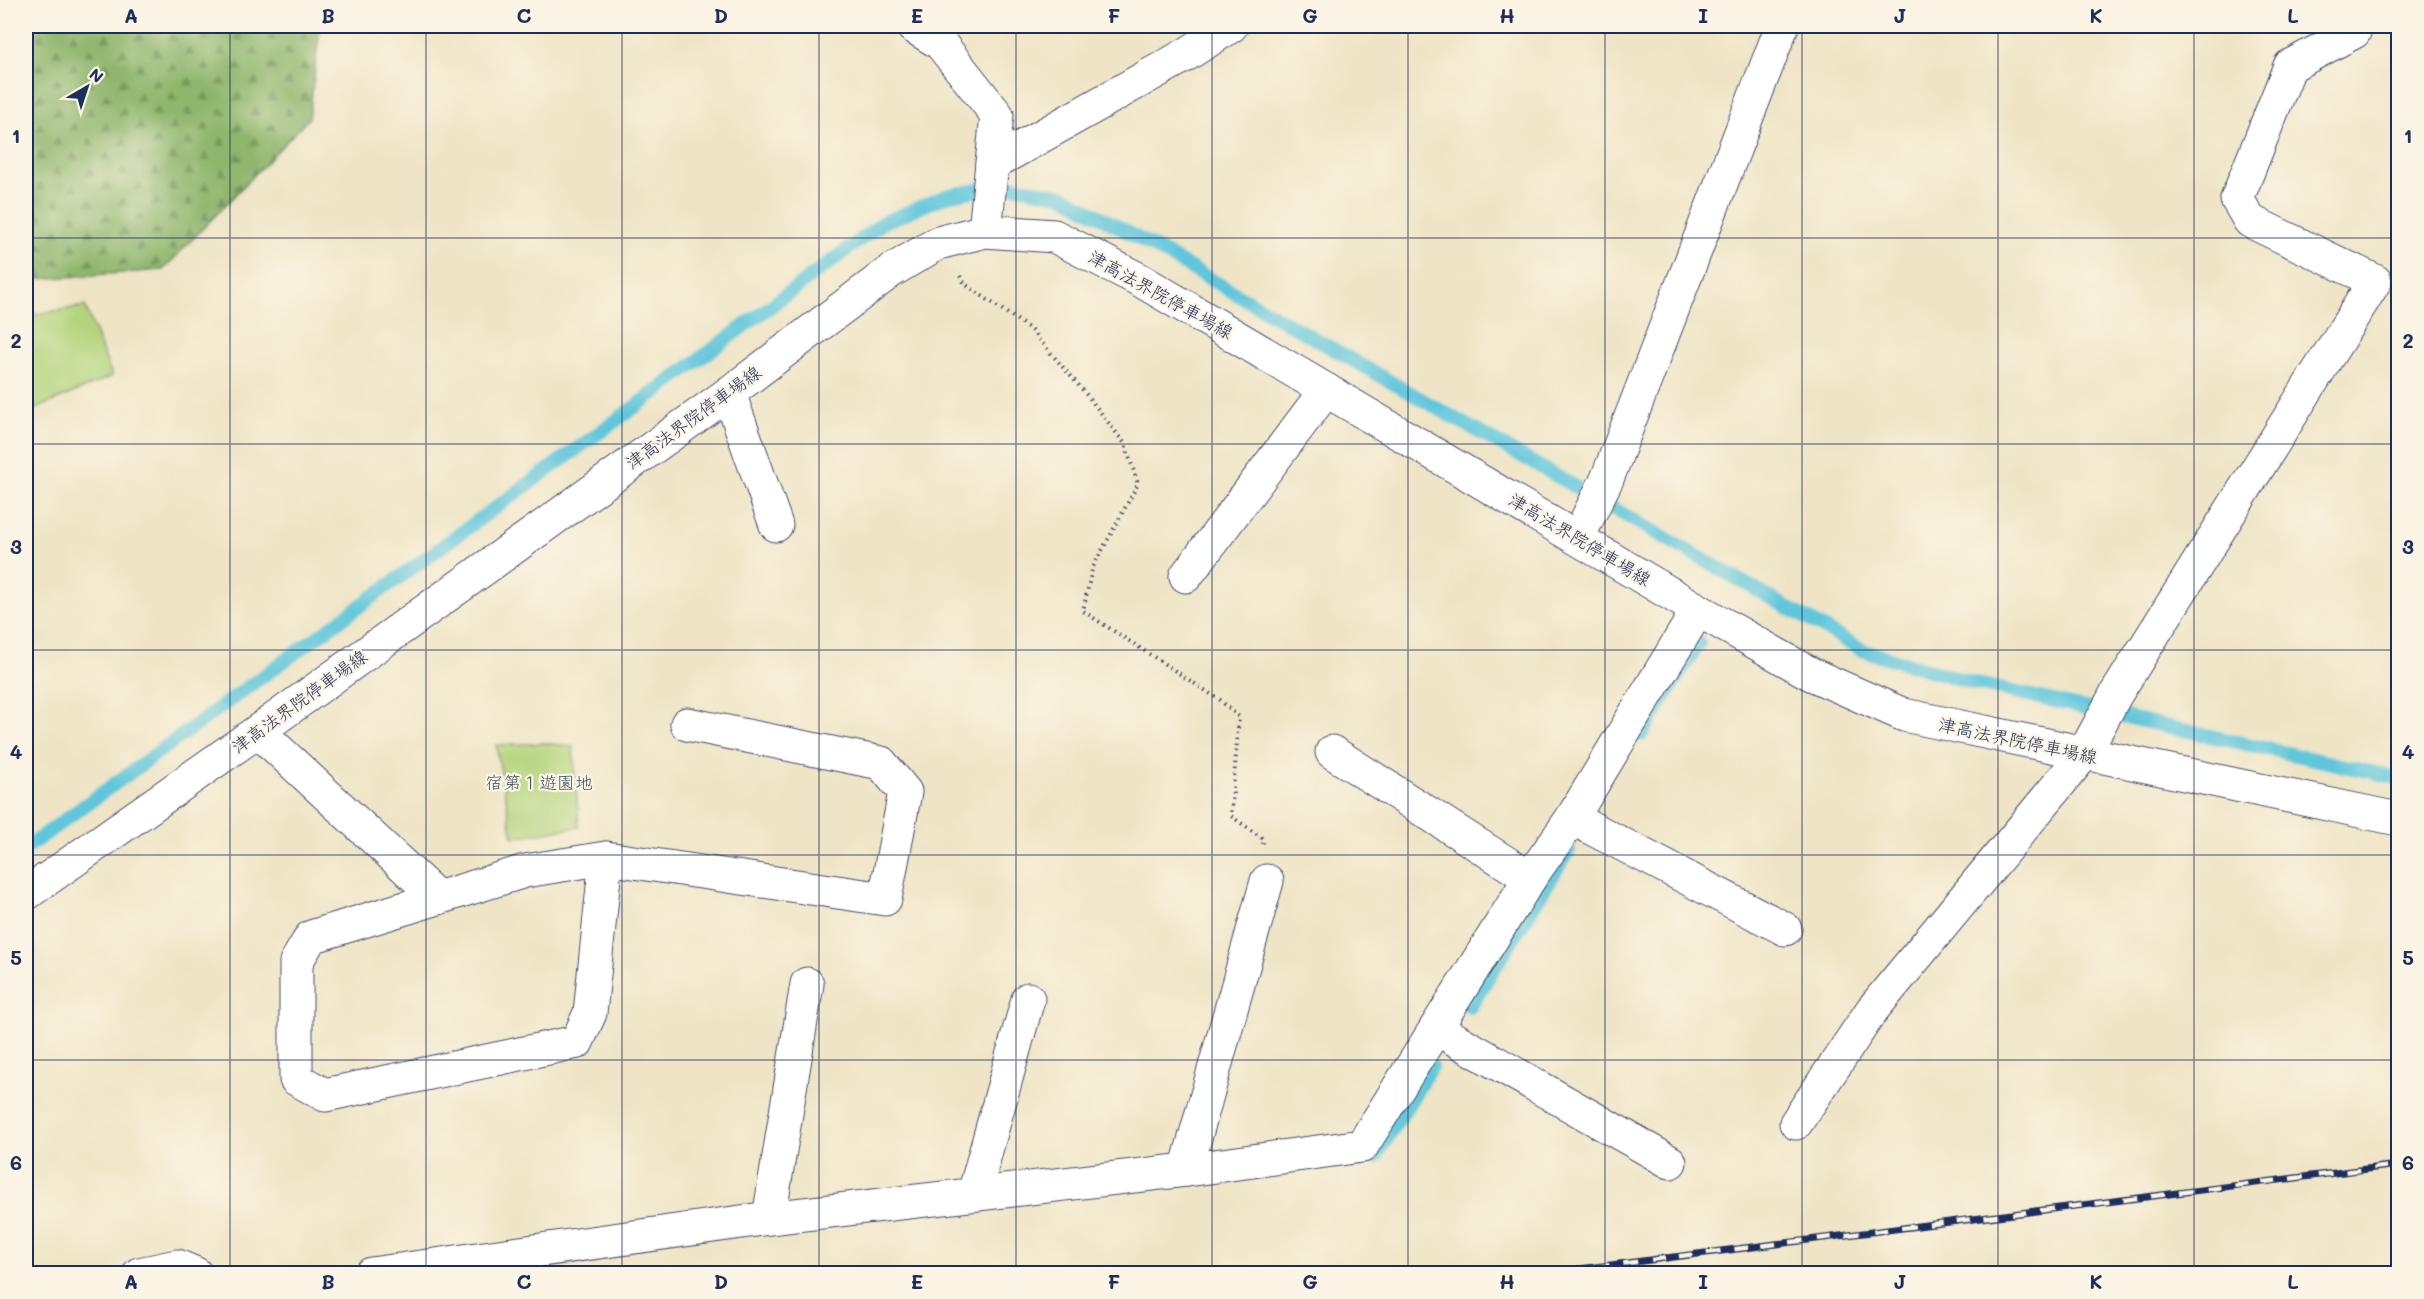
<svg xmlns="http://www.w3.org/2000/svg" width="2424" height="1299" font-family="Mali,'Klee One',sans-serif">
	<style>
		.forest { fill: url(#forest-firs); stroke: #547265; stroke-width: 1.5 }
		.green { fill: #b3d47c; stroke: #67826d; stroke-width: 1.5 }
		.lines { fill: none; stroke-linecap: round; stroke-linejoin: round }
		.stream { stroke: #5ec6db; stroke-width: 14 }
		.minor-casing { stroke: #3b4a6d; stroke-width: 35 }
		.secondary-casing { stroke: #3b4a6d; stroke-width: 35 }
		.path { stroke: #3b4a6d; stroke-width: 4; stroke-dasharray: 1.5 4.5; stroke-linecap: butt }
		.minor { stroke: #fff; stroke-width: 33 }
		.secondary { stroke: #fff; stroke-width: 33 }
		.rail-casing { stroke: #1b2f5e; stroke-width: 7 }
		.rail { stroke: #fcf5e5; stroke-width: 4.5; stroke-dasharray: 14; stroke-linecap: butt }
		.grid { fill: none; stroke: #1b2f5e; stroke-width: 1.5; stroke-opacity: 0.55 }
		.labels { text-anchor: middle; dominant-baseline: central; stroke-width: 4.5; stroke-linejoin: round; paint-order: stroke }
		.street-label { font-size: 18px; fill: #1b2f5e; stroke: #fcf5e5 }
		.park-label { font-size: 18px; fill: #415866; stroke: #fcf5e5 }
		.neatline { fill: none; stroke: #1b2f5e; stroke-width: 2 }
		.grid-label { font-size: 20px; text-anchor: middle; font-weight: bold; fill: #1b2f5e }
	</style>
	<defs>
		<pattern id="forest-firs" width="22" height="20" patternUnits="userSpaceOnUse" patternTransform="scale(1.5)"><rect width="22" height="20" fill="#8eb66c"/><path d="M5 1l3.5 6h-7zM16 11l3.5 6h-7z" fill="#73945c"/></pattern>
	</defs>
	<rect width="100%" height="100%" fill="#fcf5e5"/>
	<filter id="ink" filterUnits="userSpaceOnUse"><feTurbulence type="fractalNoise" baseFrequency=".0167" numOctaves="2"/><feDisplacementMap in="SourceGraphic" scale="12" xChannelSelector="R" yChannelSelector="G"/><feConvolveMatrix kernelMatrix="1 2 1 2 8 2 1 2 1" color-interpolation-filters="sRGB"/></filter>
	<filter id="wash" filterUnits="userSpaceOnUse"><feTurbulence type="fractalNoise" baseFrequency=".008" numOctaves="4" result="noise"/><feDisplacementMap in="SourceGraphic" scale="24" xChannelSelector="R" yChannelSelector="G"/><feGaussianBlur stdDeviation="1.35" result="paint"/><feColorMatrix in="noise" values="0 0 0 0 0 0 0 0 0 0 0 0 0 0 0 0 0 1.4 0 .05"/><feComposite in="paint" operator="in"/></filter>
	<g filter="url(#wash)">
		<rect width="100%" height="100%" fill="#efe4c5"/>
		<path class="forest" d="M26 26H320L309 118 163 270 26 280Z"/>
		<g class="green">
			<path d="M85 306 112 376 26 413V316Z"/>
			<path d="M546 743 573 747 579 827 513 837 496 745Z"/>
		</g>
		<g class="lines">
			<g class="stream">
				<path d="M1641 735 1699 643"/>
				<path d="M26 848 647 398 884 222 949 195 1007 185 1064 196 1862 650 1973 683 2398 778"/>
				<path d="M1470 1007 1569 850"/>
				<path d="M1358 1158 1376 1156 1432 1066"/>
			</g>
		</g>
	</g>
	<g filter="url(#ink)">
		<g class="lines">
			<g class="minor-casing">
				<g id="minor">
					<path d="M912 26 940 43 997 115 985 231"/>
					<path d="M992 164 1184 56 1231 26"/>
					<path d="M729 393 776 525"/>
					<path d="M1578 537 1607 479 1782 26"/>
					<path d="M1186 576 1326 390"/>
					<path d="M258 731 438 898 311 937 296 962V1079L325 1095 577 1042 590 1013 606 858 885 899 905 792 881 763 687 724"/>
					<path d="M1332 752 1530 878"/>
					<path d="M1572 818 1785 929"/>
					<path d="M438 898 525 871 606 858"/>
					<path d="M1437 1029 1670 1162"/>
					<path d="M1796 1123 1872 1010 2083 755 2116 694 2375 281 2250 221 2237 199 2290 66 2354 32 2356 26"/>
					<path d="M1186 1170 1267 881"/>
					<path d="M974 1194 1028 999"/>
					<path d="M769 1218 807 984"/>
					<path d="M139 1274 177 1266 196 1274"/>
					<path d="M371 1274 769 1218 1186 1170 1362 1146 1530 878 1572 818 1698 610"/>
				</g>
			</g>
			<g class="secondary-casing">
				<path id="secondary" d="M26 894 258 731 729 393 891 271 938 243 985 231 1054 236 1140 280 1698 610 1811 674 1904 715 2398 819"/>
			</g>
			<path class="path" d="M960 276 965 284 1030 329 1087 395 1125 444 1138 484 1092 569 1083 611 1220 700 1239 717 1231 816 1262 838 1263 845"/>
			<use href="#minor" class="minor"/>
			<use href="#secondary" class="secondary"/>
			<g class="rail-casing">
				<path id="rail" d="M1540 1274 2398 1165"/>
			</g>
			<use href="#rail" class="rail"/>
		</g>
	</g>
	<path class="grid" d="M230 26V1274M426 26V1274M622 26V1274M819 26V1274M1016 26V1274M1212 26V1274M1408 26V1274M1605 26V1274M1802 26V1274M1998 26V1274M2194 26V1274M26 238H2398M26 444H2398M26 650H2398M26 855H2398M26 1060H2398"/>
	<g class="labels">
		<g class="street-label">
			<text transform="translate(1161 294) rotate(29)">津高法界院停車場線</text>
			<text transform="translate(693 417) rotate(-36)">津高法界院停車場線</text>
			<text transform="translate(1580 539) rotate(31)">津高法界院停車場線</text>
			<text transform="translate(299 701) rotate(-36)">津高法界院停車場線</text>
			<text transform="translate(2018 740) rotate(12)">津高法界院停車場線</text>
		</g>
		<g class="park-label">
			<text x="539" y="782">宿第１遊園地</text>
		</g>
	</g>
	<rect width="2424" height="1299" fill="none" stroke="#fcf5e5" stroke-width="66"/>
	<g transform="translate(87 87) rotate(39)" stroke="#fcf5e5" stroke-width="4.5" paint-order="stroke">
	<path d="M0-4.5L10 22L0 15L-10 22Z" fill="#1b2f5e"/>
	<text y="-9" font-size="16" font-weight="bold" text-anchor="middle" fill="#1b2f5e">N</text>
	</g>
	<rect x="33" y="33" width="2358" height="1233" class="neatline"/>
	<g class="grid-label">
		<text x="131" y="23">A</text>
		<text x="328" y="23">B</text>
		<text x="524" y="23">C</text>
		<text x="721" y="23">D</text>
		<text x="917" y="23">E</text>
		<text x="1114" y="23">F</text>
		<text x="1310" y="23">G</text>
		<text x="1507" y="23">H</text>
		<text x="1703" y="23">I</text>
		<text x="1900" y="23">J</text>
		<text x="2096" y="23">K</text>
		<text x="2293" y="23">L</text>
		<text x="16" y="143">1</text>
		<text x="2408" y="143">1</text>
		<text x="16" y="348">2</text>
		<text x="2408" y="348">2</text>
		<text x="16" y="554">3</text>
		<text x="2408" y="554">3</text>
		<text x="16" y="759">4</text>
		<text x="2408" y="759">4</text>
		<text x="16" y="965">5</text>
		<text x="2408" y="965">5</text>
		<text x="16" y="1170">6</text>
		<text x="2408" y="1170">6</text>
		<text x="131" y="1289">A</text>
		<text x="328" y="1289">B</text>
		<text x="524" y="1289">C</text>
		<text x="721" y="1289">D</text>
		<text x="917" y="1289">E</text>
		<text x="1114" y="1289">F</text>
		<text x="1310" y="1289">G</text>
		<text x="1507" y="1289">H</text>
		<text x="1703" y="1289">I</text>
		<text x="1900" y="1289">J</text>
		<text x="2096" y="1289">K</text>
		<text x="2293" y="1289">L</text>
	</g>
</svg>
